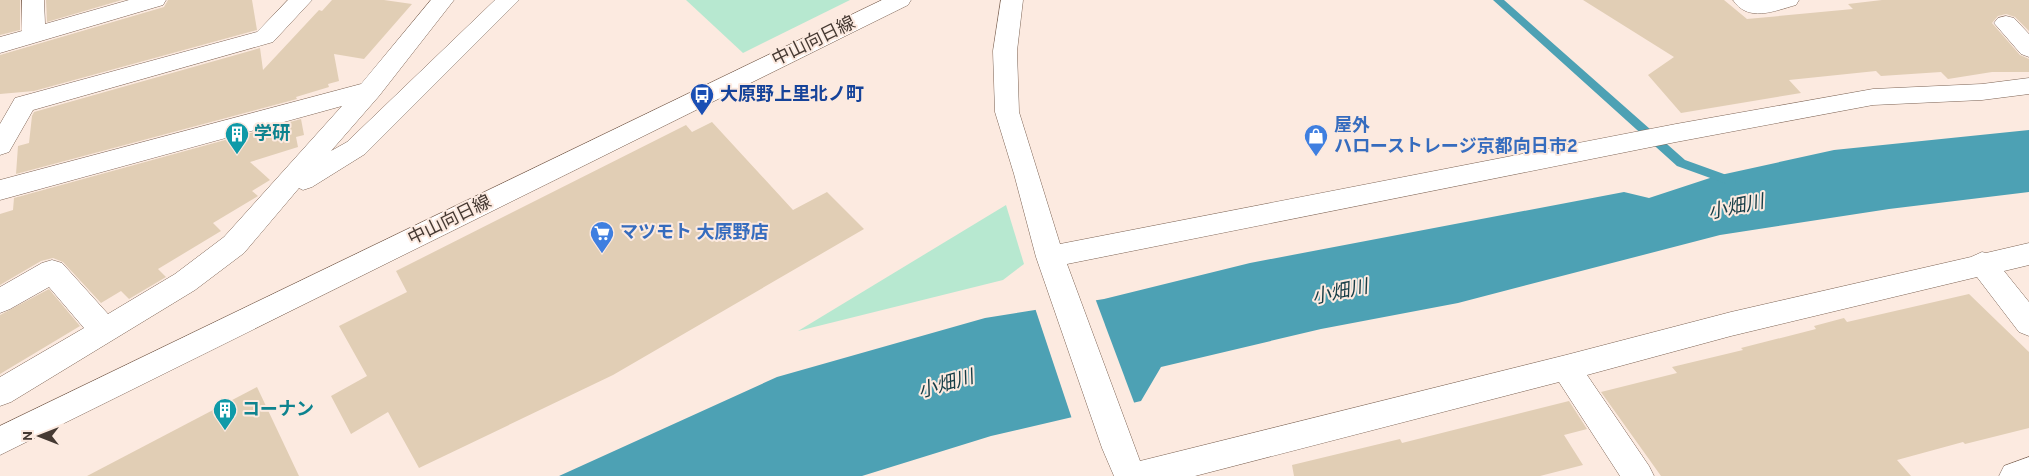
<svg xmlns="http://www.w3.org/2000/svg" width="2029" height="476" font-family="Overpass,'Noto Sans JP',sans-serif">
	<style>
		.green { fill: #b7e8d0 }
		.water { fill: #4da1b4 }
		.pier { fill: #fceae0 }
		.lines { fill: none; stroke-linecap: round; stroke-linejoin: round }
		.stream { fill: #4da1b4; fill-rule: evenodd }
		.building { fill: #e1ceb5 }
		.street-casing { stroke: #7d6455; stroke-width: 1 }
		.secondary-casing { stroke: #7d6455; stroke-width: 1 }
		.street { fill: #fff; fill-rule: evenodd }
		.secondary { fill: #fff; fill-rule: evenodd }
		.labels { text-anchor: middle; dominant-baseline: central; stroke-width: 4; stroke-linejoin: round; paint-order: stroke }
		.street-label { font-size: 18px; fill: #453932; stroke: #fceae0 }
		.transit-label { font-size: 18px; font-weight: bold; fill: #164399; stroke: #fceae0; text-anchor: start }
		.shop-label { font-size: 18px; font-weight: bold; fill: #366cbe; stroke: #fceae0; text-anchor: start }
		.culture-label { font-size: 18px; font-weight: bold; fill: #0d838f; stroke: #fceae0; text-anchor: start }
		.water-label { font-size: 19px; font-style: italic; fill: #163d46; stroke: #fceae0 }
	</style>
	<rect width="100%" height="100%" fill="#fceae0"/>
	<g class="green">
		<path d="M686 0H850L743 53Z"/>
		<path d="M1006 205 1024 264 1003 280 798 331Z"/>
	</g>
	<path class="water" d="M2029 130V192L1889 209 1720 235 1458 303 1321 329 1161 367 1141 401 991 436 862 476H559L777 377 985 318 1104 299 1250 263 1624 192 1649 198 1716 176 1834 150Z"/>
	<path class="pier" d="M1095 298 1135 405 1072 419 1035 308Z"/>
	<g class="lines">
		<path class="stream" d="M1493 0H1504L1685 160 1735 178 1736 181 1735 184H1727L1677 166Z"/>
	</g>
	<g class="building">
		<path d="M0 0H20V30L0 35Z"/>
		<path d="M46 0H122L47 22Z"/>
		<path d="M168 0H252L257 30 34 91 0 94V55L164 7Z"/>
		<path d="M332 0H384L412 4 364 59 334 54 339 81 328 84 329 87 296 97 297 99 16 174 18 146 29 143 32 116 34 112 260 48 263 70 319 10 322 11Z"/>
		<path d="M1583 0H1724L1747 19 1853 9 1848 4 1882 0H2029V31L2015 17 2006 14 1998 16 1992 23 2020 55 2029 59V72H1992L1948 79 1941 72 1881 76 1876 71 1789 80 1801 93 1681 113 1648 75 1674 57Z"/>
		<path d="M301 119 304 135 296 137 298 147 250 162 270 180 252 191 258 196 213 223 221 231 158 269 166 277 129 299 121 291 101 303 63 262 53 258 41 261 0 285V214L13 210 14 198Z"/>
		<path d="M712 122 793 210 827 192 864 229 613 375 419 468 388 412 351 434 331 396 367 376 339 326 407 292 396 271 686 125 692 132Z"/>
		<path d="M49 289 80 326 0 374V315Z"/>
		<path d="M1969 294 2029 352V428L1965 444 1963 442 1897 460 1911 476H1661L1601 392 1677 373 1672 367 1743 350 1741 348 1816 329 1814 326 1844 318 1847 322Z"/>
		<path d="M257 387 299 476H87Z"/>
		<path d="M1569 401 1587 429 1564 435 1583 465 1540 476H1294L1292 465 1400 439 1402 443Z"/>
	</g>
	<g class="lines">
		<g class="street-casing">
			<g id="street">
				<path d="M22 0H44L45 24 129 0H166L163 5 0 53V37L22 31Z"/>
				<path d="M288 0H312L273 42 33 110 9 152 0 155V124L15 98 257 32Z"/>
				<path d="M431 0H454L379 96 331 151 347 142 495 0H519L365 154 312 187 303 190 299 188 244 253 195 290 11 402 0 406V377L84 328 49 287 10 309 0 313V287L42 263 52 260 62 263 108 314 175 274 224 237 342 106 0 200V180L361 84Z"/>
				<path d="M1001 0H1023L1017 51 1019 112 1060 244 1676 124 1873 89 1982 84 2029 78V94L1982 100 1873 105 1676 142 1067 264 1140 461 1566 355 1731 312 1971 257 1982 252 1986 253 2029 243V265L2004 271 2029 302V336L2019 332 1977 277 1731 336 1587 375 1649 466 1654 476H1620L1559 382 1195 476H1114L1102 448 1036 257 1014 174 995 112 993 51Z"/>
				<path d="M1733 0H1799L1796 5C1774 11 1748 23 1733 0Z"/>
				<path d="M2006 16 2014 18 2029 34V57L2021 54 1994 23 1998 18Z"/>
				<path d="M2029 457V476H1999L2004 466Z"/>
			</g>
		</g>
		<g class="secondary-casing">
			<path id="secondary" d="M882 0H911L908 5 0 455V426Z"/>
		</g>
		<use href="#street" class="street"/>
		<use href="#secondary" class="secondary"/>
	</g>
	<defs>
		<g id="bus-pin" transform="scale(1.25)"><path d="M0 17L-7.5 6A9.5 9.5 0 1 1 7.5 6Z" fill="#1a4fb4" stroke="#fceae0"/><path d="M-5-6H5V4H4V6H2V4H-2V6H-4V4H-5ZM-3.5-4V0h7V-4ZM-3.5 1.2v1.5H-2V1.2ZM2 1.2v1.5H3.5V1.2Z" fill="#fff"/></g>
		<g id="building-pin" transform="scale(1.25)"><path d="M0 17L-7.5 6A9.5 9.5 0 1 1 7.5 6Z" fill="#0f9aa8" stroke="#fceae0"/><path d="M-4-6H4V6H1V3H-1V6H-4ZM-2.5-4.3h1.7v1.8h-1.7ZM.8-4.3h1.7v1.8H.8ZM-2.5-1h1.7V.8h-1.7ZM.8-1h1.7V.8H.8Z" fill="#fff"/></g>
		<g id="shop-pin" transform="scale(1.25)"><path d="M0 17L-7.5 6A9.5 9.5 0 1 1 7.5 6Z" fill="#3f7fe0" stroke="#fceae0"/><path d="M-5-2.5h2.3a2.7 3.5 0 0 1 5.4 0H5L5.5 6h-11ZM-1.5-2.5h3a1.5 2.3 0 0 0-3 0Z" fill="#fff"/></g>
		<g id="supermarket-pin" transform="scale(1.25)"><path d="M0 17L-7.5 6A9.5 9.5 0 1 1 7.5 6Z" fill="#3f7fe0" stroke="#fceae0"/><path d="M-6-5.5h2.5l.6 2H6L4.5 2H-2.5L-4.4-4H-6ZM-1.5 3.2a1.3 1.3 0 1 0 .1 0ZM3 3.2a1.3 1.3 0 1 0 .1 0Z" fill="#fff"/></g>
	</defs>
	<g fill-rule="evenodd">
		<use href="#bus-pin" x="702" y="95"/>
		<use href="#building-pin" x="237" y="134"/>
		<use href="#shop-pin" x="1316" y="136"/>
		<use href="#supermarket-pin" x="602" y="233"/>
		<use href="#building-pin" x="225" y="410"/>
	</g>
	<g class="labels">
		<g class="street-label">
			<text transform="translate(814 42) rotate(-26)">中山向日線</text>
			<text transform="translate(450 221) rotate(-26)">中山向日線</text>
		</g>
		<g class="transit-label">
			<text x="720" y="95">大原野上里北ノ町</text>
		</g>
		<g class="shop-label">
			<text x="1334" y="126">屋外<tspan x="1334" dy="21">ハローストレージ京都向日市2</tspan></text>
			<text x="620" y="233">マツモト 大原野店</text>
		</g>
		<g class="culture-label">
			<text x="254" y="134">学研</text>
			<text x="242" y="410">コーナン</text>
		</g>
		<g class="water-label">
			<text transform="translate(1736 208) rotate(-12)">小畑川</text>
			<text transform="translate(1340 293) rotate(-12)">小畑川</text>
			<text transform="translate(946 385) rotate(-16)">小畑川</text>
		</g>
	</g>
	<g transform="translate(40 436) rotate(270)" stroke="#fceae0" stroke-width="4" paint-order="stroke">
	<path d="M0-4L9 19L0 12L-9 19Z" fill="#453932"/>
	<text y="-8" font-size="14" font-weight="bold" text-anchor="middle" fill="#453932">N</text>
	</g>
</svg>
